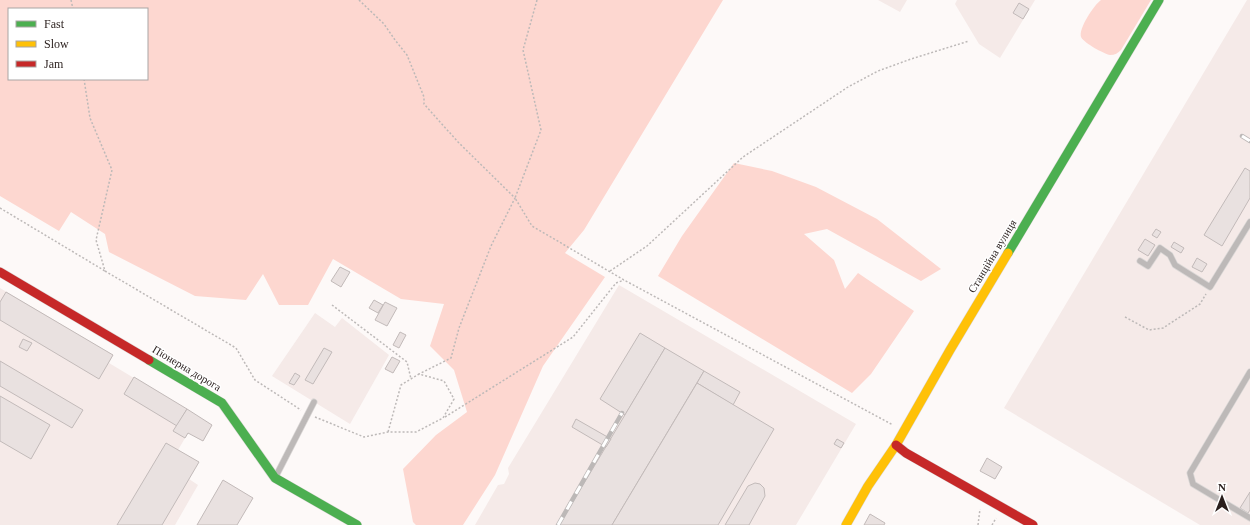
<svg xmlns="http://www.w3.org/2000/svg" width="1250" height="525" font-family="'Times New Roman',serif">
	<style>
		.built { fill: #f5eae8 }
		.green { fill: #fdd7d0; fill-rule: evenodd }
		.building { fill: #e9e1e0; stroke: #c2bab9 }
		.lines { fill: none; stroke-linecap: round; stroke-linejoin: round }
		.lane-casing { stroke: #dad7d6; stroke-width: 7 }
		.fast-casing { stroke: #dad7d6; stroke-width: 10 }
		.slow-casing { stroke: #dad7d6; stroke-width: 10 }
		.jam-casing { stroke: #dad7d6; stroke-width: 10 }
		.path { stroke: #bdb9b8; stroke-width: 1.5; stroke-dasharray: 2 2; stroke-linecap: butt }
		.lane { stroke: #bdb9b8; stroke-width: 5.5 }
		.fast { stroke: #4caf50; stroke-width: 9 }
		.slow { stroke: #ffc107; stroke-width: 9 }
		.jam { stroke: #c62828; stroke-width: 9 }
		.rail-casing { stroke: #bcb8b7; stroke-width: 4.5 }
		.rail { stroke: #fff; stroke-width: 3; stroke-dasharray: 9; stroke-linecap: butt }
		.labels { text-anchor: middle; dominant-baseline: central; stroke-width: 3; stroke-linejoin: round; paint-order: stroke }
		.street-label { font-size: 11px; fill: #291e1c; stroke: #fff }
	</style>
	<rect width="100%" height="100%" fill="#fdf9f8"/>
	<g class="built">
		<path d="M878 0H907L900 12Z"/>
		<path d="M957 0H1035L1000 58 979 44 955 4Z"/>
		<path d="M1247 0H1250V525H1200L1004 408Z"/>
		<path d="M619 285 856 424 796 525H475L498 485 504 484 509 474 508 468Z"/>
		<path d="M0 288 113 355 109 363 212 425 203 441 188 433 178 450 199 462 189 479 198 485 175 525H0Z"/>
		<path d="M315 313 335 327 342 318 389 355 350 424 272 376Z"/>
	</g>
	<g class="green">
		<path d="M0 0H723L584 230 565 253 605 277 543 366 495 475 463 525H416L413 522 403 469 436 435 467 412 454 370 430 346 444 304 401 299 333 259 308 305H279L263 274 246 300 195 296 109 252 105 234 71 212 59 231 0 196ZM9 9H147V79H9Z"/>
		<path d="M1101 0H1151L1121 50C1118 53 1115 55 1110 55 1104 54 1084 43 1081 37 1078 29 1094 5 1101 0Z"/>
		<path d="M734 163 772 171 816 187 877 219 941 269 921 281 827 229 804 234 834 260 845 289 858 273 914 311 871 374 852 393 658 276 682 236Z"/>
	</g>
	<g class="building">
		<path d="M1019 3 1029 9 1023 19 1013 13Z"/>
		<path d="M1245 168 1250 171V198L1222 246 1204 235Z"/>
		<path d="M1156 229 1161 232 1157 238 1152 235Z"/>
		<path d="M1145 239 1155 245 1148 256 1138 250Z"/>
		<path d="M1174 242 1184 248 1181 253 1171 247Z"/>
		<path d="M1197 258 1207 264 1202 272 1192 267Z"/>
		<path d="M340 267 350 272 341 287 331 281Z"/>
		<path d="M6 292 113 355 99 379 0 320V302Z"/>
		<path d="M374 300 383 305 378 313 369 308Z"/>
		<path d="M385 302 397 308 387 326 375 320Z"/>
		<path d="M400 332 406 335 399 348 393 345Z"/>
		<path d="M640 333 665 348 625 415 600 399Z"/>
		<path d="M23 339 32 343 27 351 19 347Z"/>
		<path d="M324 348 332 352 313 384 305 380Z"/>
		<path d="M665 348 704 371 612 525H559Z"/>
		<path d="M392 357 400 361 393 373 385 369Z"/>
		<path d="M0 361 83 410 72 428 0 386Z"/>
		<path d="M704 371 740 392 733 405 697 383Z"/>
		<path d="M295 373 300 376 294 385 289 383Z"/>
		<path d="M134 377 187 409 177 426 124 394Z"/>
		<path d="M697 383 774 429 718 525H612Z"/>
		<path d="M0 396 50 425 31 459 0 441Z"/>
		<path d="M187 409 212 425 203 441 188 433 185 438 173 431Z"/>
		<path d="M576 419 611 439 606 447 572 427Z"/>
		<path d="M837 439 844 443 841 448 834 444Z"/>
		<path d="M166 443 199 462 162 525H117Z"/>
		<path d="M987 458 1002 467 995 479 980 471Z"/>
		<path d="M223 480 253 498 237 525H197Z"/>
		<path d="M755 483 760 484 764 488 765 496 749 525H725L748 486Z"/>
		<path d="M1250 492V510L1248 513 1240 508Z"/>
		<path d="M870 514 885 523 884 525H864Z"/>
	</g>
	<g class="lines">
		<g class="lane-casing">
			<g id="lane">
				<path d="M1140 261 1148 266 1160 248 1170 255 1175 265 1210 287 1250 222"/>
				<path d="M1250 372 1190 473 1193 484 1250 518"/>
				<path d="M276 476 314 402"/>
			</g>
		</g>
		<g class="fast-casing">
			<g id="fast">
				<path d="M1008 253 1159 0"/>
				<path d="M149 360 222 403 275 478 357 525"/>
			</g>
		</g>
		<g class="slow-casing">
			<path id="slow" d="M846 525 868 486 896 445 950 350 1008 253"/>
		</g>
		<g class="jam-casing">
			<g id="jam">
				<path d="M0 272 149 360"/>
				<path d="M896 445 906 453 1033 525"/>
			</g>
		</g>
		<g class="path">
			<path d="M71 0 73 9"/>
			<path d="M359 0 384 24 395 40 407 55 424 97V104L458 142 515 198 491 246 459 328 451 358 419 374"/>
			<path d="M537 0 523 50 541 130 515 198 532 226 624 280 893 425"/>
			<path d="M84 79 90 118 112 170 96 240 105 271 236 348 255 380 301 410"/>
			<path d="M0 208 105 271"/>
			<path d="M610 271 647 246 743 157 848 87 878 71 911 59 969 41"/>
			<path d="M332 305 407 362 411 379"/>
			<path d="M1125 317 1149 330 1163 328 1200 304 1206 294"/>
			<path d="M315 417 364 437 388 432H416L443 418 454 399 444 381 419 374 401 385 388 432"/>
			<path d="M445 417 573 337 616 283 624 280"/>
			<path d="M978 525 980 509"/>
			<path d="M992 525 996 518"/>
		</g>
		<use href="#lane" class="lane"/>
		<use href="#fast" class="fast"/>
		<use href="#slow" class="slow"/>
		<use href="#jam" class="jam"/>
		<g class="rail-casing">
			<g id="rail">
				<path d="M1242 136 1250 141"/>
				<path d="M558 525 622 413"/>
			</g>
		</g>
		<use href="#rail" class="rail"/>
	</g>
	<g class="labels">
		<g class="street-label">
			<text transform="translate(992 256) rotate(-59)">Станційна вулиця</text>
			<text transform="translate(187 368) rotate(31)">Піонерна дорога</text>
		</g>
	</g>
	<rect x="8" y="8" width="140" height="72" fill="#ffffff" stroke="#a9a5a4"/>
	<rect x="16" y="21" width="20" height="6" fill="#4caf50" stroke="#a9a5a4"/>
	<text x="44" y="28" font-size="12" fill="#291e1c">Fast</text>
	<rect x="16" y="41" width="20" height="6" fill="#ffc107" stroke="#a9a5a4"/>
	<text x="44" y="48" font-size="12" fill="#291e1c">Slow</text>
	<rect x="16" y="61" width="20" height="6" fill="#c62828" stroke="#a9a5a4"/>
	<text x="44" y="68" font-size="12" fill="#291e1c">Jam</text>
	<g transform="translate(1222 497)" stroke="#ffffff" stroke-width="3" paint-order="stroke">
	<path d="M0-3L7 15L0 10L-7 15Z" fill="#291e1c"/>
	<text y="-6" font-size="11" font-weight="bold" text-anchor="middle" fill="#291e1c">N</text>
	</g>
</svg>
